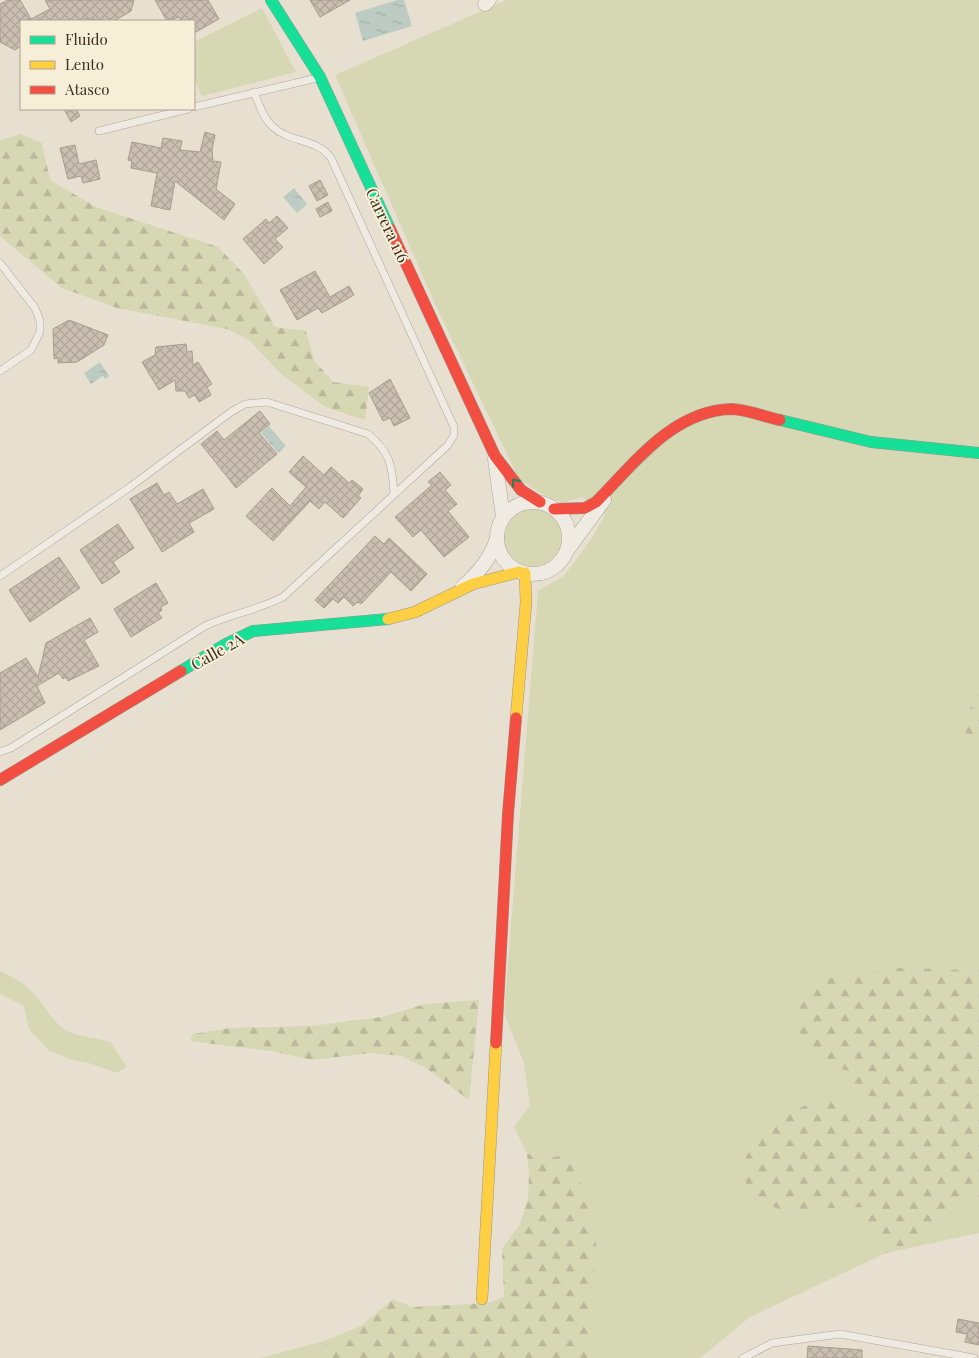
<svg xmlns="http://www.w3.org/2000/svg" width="979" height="1358" font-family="'Playfair Display',serif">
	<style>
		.grass { fill: #d6d7b3 }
		.forest { fill: url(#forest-firs) }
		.water { fill: url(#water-ripples) }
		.building { fill: url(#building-cross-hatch); stroke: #a89c90 }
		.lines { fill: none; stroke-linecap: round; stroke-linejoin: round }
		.lane-casing { stroke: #ada599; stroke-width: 8 }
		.street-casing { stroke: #ada599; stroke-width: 15 }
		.fast-casing { stroke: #9c958a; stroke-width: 12 }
		.slow-casing { stroke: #9c958a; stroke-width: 12 }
		.jam-casing { stroke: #9c958a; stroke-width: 12 }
		.lane { stroke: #efebe3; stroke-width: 7 }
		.street { stroke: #efebe3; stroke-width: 14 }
		.fast { stroke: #16e098; stroke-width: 11 }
		.slow { stroke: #ffcf43; stroke-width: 11 }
		.jam { stroke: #f24e42; stroke-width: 11 }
		.oneway { stroke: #2b7e56 }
		.labels { text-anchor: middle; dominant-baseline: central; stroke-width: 4; stroke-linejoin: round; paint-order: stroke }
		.street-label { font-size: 16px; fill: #3d2e20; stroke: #f7eed8 }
	</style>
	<defs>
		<pattern id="forest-firs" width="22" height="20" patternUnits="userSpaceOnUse" patternTransform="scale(1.25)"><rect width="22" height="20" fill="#d6d7b3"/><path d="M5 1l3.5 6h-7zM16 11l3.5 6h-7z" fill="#b9b99a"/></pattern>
		<pattern id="water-ripples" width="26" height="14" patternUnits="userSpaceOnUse" patternTransform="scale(1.25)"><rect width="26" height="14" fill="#bcccc2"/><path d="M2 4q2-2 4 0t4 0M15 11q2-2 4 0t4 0" fill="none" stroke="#a2b0a6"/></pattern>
		<pattern id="building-cross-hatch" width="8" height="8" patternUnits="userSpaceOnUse" patternTransform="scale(1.25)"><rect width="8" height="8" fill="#cbbfb2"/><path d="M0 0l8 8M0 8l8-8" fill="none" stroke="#afa499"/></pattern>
	</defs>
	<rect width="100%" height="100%" fill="#e7e0d1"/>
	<g class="grass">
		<path d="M507 0H979V681L975 686 965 733 979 740V970L953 969 816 1063 849 1071 863 1104V1116L854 1112 781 1210 871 1207 945 1210 979 1199V1233L886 1253 750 1317 700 1358H598L593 1353 594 1281 597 1231 572 1154 554 1157 527 1154 514 1127 530 1105 524 1063 504 1013 538 591 564 576 590 541 605 515 582 497 563 503 540 493 519 479 435 304 335 75Z"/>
		<path d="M262 8 296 72 202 96 194 78V42Z"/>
		<circle cx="533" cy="539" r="36"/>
		<path d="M0 971C16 978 30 987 40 1001 49 1013 55 1024 69 1032 74 1035 101 1039 110 1042L127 1067 117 1073 86 1062 73 1060 48 1050 29 1029 24 1006 0 994Z"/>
		<path d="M324 1341 330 1358H260Z"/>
	</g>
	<g class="forest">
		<path d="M20 134 42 143 50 180 96 207 218 247 244 274 275 327 306 331 314 360 333 382 369 387 365 420 325 407 281 374 249 340 227 329 117 308 62 288 0 236V140Z"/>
		<path d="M979 681V740L965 733 975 686Z"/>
		<path d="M894 968 979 970V1199L946 1210 937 1231 886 1253 859 1224 870 1207 781 1210 746 1196V1156L777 1116 829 1097 863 1116V1104L849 1071 816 1063 795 1037 792 1003 829 978Z"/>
		<path d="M479 1000 469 1100 426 1068 401 1056 371 1053 312 1060 271 1051 190 1041 193 1034 230 1028 311 1026 382 1017 425 1004Z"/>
		<path d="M527 1154 554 1157 572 1154 597 1231 594 1281 593 1353 598 1358H330L324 1341 361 1326 393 1299 412 1307 488 1303 504 1297 502 1249 520 1224 528 1199 529 1174Z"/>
	</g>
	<g class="water">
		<path d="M397 0H404L412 26 363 41 355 13Z"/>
		<path d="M294 188 307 204 297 213 283 197Z"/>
		<path d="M100 362 109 376 105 379 103 376 91 384 84 373Z"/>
		<path d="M269 426 286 446 278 453 261 433Z"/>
	</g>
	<g class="building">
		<path d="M8 0H20L31 19 50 9 45 0H134L131 11 114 21 84 19 86 21H21V46L15 50 0 42V4Z"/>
		<path d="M155 0H208L219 19 194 33V21H181L179 17 167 21Z"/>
		<path d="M310 0H350L320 17Z"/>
		<path d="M64 109H76L80 116 71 122Z"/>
		<path d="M205 132 215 135 212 150 213 161 221 162 216 189 235 204 224 220 175 181 170 210 151 206 157 173 131 168 132 161 128 160 132 142 161 148 163 138 182 141 180 150 200 152Z"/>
		<path d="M75 145 79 164 96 160 100 179 83 183 81 176 68 179 60 148Z"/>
		<path d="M320 180 328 195 317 201 309 186Z"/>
		<path d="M328 202 332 211 320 217 316 209Z"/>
		<path d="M277 216 288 228 275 239 283 247 264 264 243 239 266 219 269 223Z"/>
		<path d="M315 271 330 297 349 286 354 295 322 313 318 308 297 320 280 290Z"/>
		<path d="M69 320 108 335 104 345 77 362 58 363V358L54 359 53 329Z"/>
		<path d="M186 344 187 352 192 351 193 365 198 362 212 384 207 387 211 395 199 402 195 395 189 398 185 391H176L175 380 159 390 142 362 155 355 156 347Z"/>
		<path d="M390 379 410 418 394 426 390 418 383 421 369 393Z"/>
		<path d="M260 411 270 424 259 433 277 454 236 488 201 444 217 431 224 440Z"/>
		<path d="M303 456 324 475 331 467 349 483 352 480 363 489 358 496 361 498 343 518 325 502 319 509 310 501 273 541 246 516 272 488 290 506 306 487 289 472Z"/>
		<path d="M440 472 451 485 445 490 457 504 448 511 469 537 444 557 421 530 413 537 395 517 432 485 428 482Z"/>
		<path d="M157 483 164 495 169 492 177 504 203 489 214 509 189 523 194 532 162 552 130 499Z"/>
		<path d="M118 524 134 548 113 562 120 572 102 584 80 550Z"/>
		<path d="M375 536 384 544 389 538 427 574 411 591 391 572 361 604 358 602 353 606 344 597 338 603 333 599 324 608 315 600Z"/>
		<path d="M59 557 80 588 30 622 9 590Z"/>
		<path d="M156 583 168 603 161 607 162 610 158 613 162 618 131 637 114 609Z"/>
		<path d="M90 618 98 632 84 640 99 666 68 681 66 677 63 679 59 673 37 686 45 703 0 730V673L26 658 38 677 46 643Z"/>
		<path d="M958 1319 979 1323V1345L965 1342 967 1334 956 1332Z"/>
		<path d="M808 1346 862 1350V1358H807Z"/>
	</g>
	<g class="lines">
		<g class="lane-casing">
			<g id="lane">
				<path d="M194 107 317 78"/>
				<path d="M99 131 188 109"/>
				<path d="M0 263 35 308 40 321V332L31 350 0 371"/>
				<path d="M0 576 130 487 231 412 245 404 267 402 368 434C390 452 392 465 394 493"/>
				<path d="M0 752 11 748 205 626C231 614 258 610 283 597L448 445 454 435V427L331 158C317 138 290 143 273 127 263 118 259 104 254 92"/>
				<path d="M743 1358 772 1343 840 1334 974 1358"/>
			</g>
		</g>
		<g class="street-casing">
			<g id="street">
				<path d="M485 4 489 0"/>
				<path d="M495 459 503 517"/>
				<circle cx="533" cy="538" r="36"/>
				<path d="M568 549 604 500"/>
				<path d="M463 586C478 574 492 556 497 538"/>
			</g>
		</g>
		<g class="fast-casing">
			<g id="fast">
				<path d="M271 0 320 77 390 229"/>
				<path d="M780 420 871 442 979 453"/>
				<path d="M181 671 226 644 253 631 388 619"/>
			</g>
		</g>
		<g class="slow-casing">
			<g id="slow">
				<path d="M388 619 415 612 473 584 519 572"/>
				<path d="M516 718 526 603 525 573"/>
				<path d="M482 1299 496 1043"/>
			</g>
		</g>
		<g class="jam-casing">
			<g id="jam">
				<path d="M390 229 495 456 521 490 540 502"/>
				<path d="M554 509 585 508 596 502C634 464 672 411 731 409 746 409 765 417 780 420"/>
				<path d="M0 780 181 671"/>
				<path d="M496 1043 508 814 516 718"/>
			</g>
		</g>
		<use href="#lane" class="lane"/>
		<use href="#street" class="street"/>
		<use href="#fast" class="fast"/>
		<use href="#slow" class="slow"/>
		<use href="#jam" class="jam"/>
	</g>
	<defs><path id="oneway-chevron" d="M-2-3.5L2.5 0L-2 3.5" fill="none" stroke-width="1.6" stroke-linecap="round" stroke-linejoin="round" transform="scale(1.25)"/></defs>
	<use class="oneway" href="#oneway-chevron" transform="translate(515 482) rotate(-129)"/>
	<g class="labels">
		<g class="street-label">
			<text transform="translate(388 225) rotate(65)">Carrera 116</text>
			<text transform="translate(217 651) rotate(-29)">Calle 2A</text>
		</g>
	</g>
	<rect x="20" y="20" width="175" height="90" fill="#f7eed8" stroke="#ada18e"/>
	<rect x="30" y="36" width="25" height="8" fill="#16e098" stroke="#ada18e"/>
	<text x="65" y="45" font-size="15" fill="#3d2e20">Fluido</text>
	<rect x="30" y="61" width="25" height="8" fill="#ffcf43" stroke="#ada18e"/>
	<text x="65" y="70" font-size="15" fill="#3d2e20">Lento</text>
	<rect x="30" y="86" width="25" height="8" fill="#f24e42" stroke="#ada18e"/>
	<text x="65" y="95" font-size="15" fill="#3d2e20">Atasco</text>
</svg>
